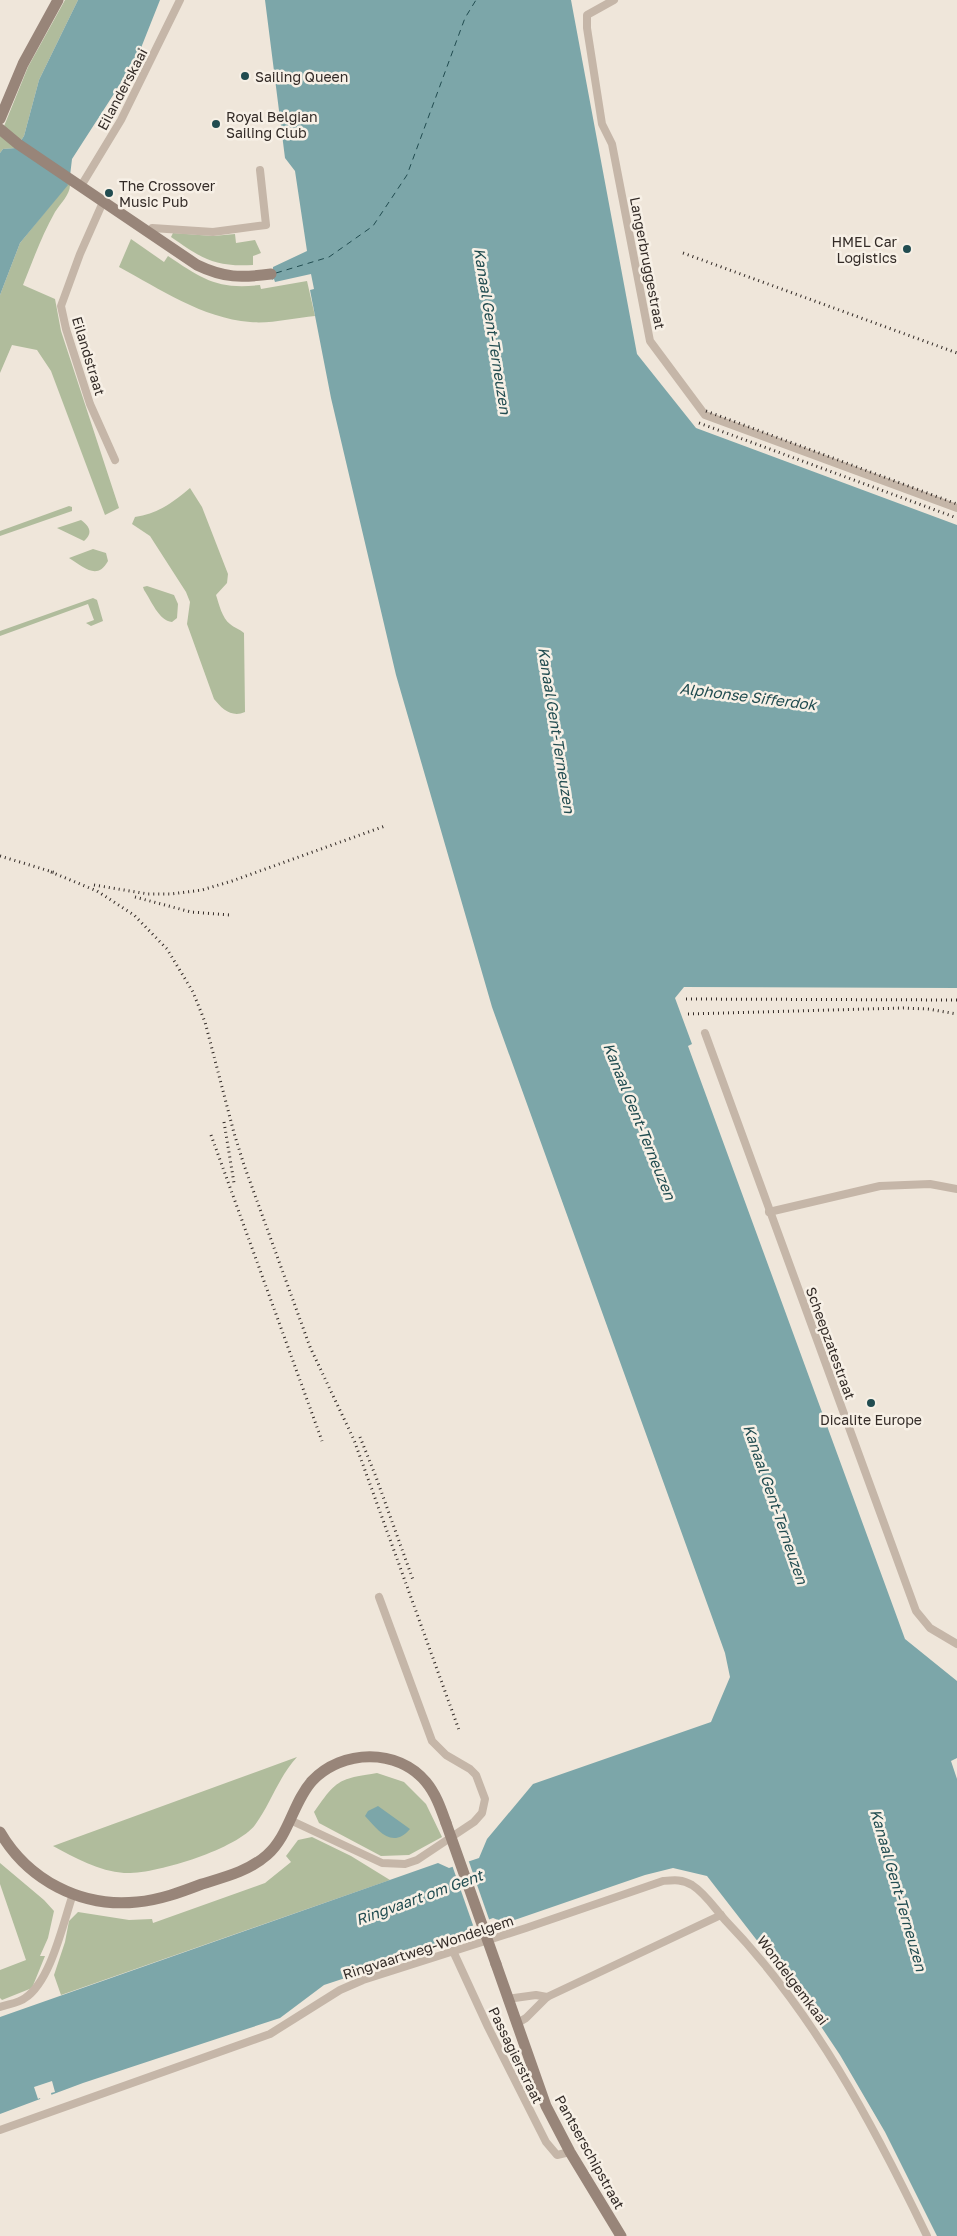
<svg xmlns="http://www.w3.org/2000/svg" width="957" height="2236" font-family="'Golos Text',sans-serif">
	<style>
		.green { fill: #b0bc9c }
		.water { fill: #7ca6a9 }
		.pier { fill: #efe6da }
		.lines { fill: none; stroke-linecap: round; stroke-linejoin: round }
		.ferry { stroke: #214c50; stroke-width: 1; stroke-dasharray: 6 5; stroke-linecap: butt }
		.street { stroke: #c5b6a8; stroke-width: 8 }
		.secondary { stroke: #988579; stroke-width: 11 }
		.rail { stroke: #332b27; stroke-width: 3; stroke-dasharray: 1 4; stroke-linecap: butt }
		.secondary-bridge { stroke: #988579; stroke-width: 11 }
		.poi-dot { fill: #214c50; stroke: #f7f0e6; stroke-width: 2 }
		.labels { text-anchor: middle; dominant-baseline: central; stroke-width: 5; stroke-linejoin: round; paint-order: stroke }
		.poi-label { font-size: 14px; fill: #332b27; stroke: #f7f0e6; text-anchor: start }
		.street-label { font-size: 14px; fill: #332b27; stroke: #f7f0e6 }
		.water-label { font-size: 15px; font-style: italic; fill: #214c50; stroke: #f7f0e6 }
	</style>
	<rect width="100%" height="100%" fill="#efe6da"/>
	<g class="green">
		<path d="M65 0H78L39 80 24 136 16 148 3 149 0 153V136L28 67Z"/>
		<path d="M66 181 70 185C70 195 60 204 55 212 42 235 33 260 23 285L55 299 61 331 119 508 105 515 51 371 37 350 12 345 0 373V295L20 243 67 185Z"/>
		<path d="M173 233 213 236 235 234 236 243 255 240 261 253 253 256V265C214 267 203 259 171 237Z"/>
		<path d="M131 239 164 262 168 256C202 279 218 290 260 285L261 289 307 281 315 316C294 318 270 324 250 322 202 318 160 289 119 267Z"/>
		<path d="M190 488 202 507 228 574 227 583 216 595C219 604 222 618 230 624 234 628 240 629 244 633L245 712C232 718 222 709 214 699L187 624 190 602 186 592 150 536 132 524 135 517C159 513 172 503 190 488Z"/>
		<path d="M69 506 72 507V511L0 536V531Z"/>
		<path d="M81 520C90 527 93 533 84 541L57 528Z"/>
		<path d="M93 549 106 553 108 561C97 581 84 567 69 558Z"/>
		<path d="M147 586 174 595 178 604 177 618 172 622C159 621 151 600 144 590L143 587Z"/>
		<path d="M93 598 97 600 103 621 91 626 86 623 94 620 88 604 0 636V631Z"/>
		<path d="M297 1757C278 1778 271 1803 255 1825 237 1849 154 1875 124 1873 99 1871 75 1858 53 1846Z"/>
		<path d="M377 1773 404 1782 426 1804 442 1837 409 1855 381 1856 319 1823 314 1812C337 1779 339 1779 377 1773Z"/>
		<path d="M312 1837 351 1856 390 1880 61 1995 54 1975 65 1942 69 1921 78 1912 129 1920 152 1919 153 1923 265 1883 291 1862 286 1856 298 1840Z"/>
		<path d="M0 1863 44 1900 54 1911 48 1938 40 1956H45L32 1988 2 2000 0 1998V1970L26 1960 0 1884Z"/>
	</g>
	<g class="water">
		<path d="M78 0H160L137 58 72 159 70 176 66 181 68 185 20 243 0 295V153L3 149 16 148 24 136 39 80Z"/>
		<path d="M265 0H571L637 354 696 428 957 525V988L684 987 675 998 692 1044 688 1046 905 1639 957 1681V1758L951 1761 957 1779V2236H937L885 2132 840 2055 804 2001 707 1876 673 1868 645 1875 506 1923 493 1918 469 1927 463 1939 324 1985 280 2018 83 2083 0 2114V2017L438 1863 449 1868 479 1858 487 1839 533 1784 711 1722 730 1677 725 1653 492 1007 396 675 331 398 310 290 314 289 311 274 275 282 274 279 272 280 270 270 273 269V267L307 251 295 171 285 158Z"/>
		<path d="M378 1806 410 1829C392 1850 378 1830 365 1816L368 1811Z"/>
	</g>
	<g class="pier">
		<path d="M468 1859 490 1922 474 1928 452 1865Z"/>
		<path d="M52 2081 55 2092 51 2093 52 2097 41 2101 40 2098 38 2099 34 2087Z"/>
	</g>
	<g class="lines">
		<path class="ferry" d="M276 273 329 257 373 226 407 175 465 18 476 0"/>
		<g class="street">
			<path d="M614 0 587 15V28L602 124 612 144 650 341 705 415 957 508"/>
			<path d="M81 186 121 120 180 0"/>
			<path d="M103 202 80 254 61 306 66 329 90 404 115 460"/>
			<path d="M149 233 152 228 213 232 266 225 260 170"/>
			<path d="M705 1033 916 1611 930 1628 957 1644"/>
			<path d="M769 1212 880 1186 930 1184 957 1189"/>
			<path d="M290 1820 382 1863 405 1864 417 1860 474 1822 482 1813 485 1799 476 1775 470 1769 446 1755 432 1741 379 1597"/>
			<path d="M453 1951 488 2027 546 2142 557 2155 570 2152"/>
			<path d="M507 1999 536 1995 547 1997"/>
			<path d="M0 2007C8 2004 19 2003 25 1998 51 1981 63 1923 73 1894"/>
			<path d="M516 2024 526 2018 547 1997 721 1915"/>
			<path d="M0 2130 270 2034 340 1990 363 1980 526 1928 663 1881C674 1880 682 1879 692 1885 706 1894 715 1909 726 1921 813 2011 873 2124 927 2236"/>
		</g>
		<g class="secondary">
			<path d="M0 119 23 64 58 0"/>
			<path d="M0 129 18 144 197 265C224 278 241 278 271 274"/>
			<path d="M0 1832C28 1880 81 1908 137 1902 160 1900 181 1892 202 1884 225 1877 249 1871 267 1855 289 1836 293 1802 312 1781 342 1749 398 1748 426 1782 436 1794 441 1809 446 1823"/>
			<path d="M496 1964 546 2106 570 2152 621 2236"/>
		</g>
		<g class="rail">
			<path d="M683 253 957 353"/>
			<path d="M706 411 957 504"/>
			<path d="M699 423 957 518"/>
			<path d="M0 856 56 873"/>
			<path d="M51 872 97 891 134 915 167 949 193 992 205 1022 234 1133 244 1165 310 1347 354 1440 459 1730"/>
			<path d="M94 885 148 894H171L202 890 232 881 385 826"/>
			<path d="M135 897 191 912 230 915"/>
			<path d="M686 999 957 1000"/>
			<path d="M688 1014 903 1008 928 1009 957 1014"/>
			<path d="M224 1122 234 1183"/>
			<path d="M211 1135 322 1441"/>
			<path d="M360 1437 376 1477 413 1580"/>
		</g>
		<path class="secondary-bridge" d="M446 1823 496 1964"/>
	</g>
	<g class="poi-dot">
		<circle cx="245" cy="76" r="5"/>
		<circle cx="216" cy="124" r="5"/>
		<circle cx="109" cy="193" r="5"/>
		<circle cx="907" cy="249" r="5"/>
		<circle cx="871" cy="1403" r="5"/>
	</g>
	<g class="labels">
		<g class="poi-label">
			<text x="255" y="76">Sailing Queen</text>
			<text x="226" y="116">Royal Belgian<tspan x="226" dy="16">Sailing Club</tspan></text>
			<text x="119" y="185">The Crossover<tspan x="119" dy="16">Music Pub</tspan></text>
			<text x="897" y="241" text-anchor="end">HMEL Car<tspan x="897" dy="16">Logistics</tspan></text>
			<text x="871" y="1419" text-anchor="middle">Dicalite Europe</text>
		</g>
		<g class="street-label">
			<text transform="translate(122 89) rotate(-62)">Eilanderskaai</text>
			<text transform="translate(648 263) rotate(79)">Langerbruggestraat</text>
			<text transform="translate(89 356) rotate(73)">Eilandstraat</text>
			<text transform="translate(831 1343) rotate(70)">Scheepzatestraat</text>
			<text transform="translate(428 1947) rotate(-18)">Ringvaartweg-Wondelgem</text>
			<text transform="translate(793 1980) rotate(53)">Wondelgemkaai</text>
			<text transform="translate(516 2055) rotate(64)">Passagierstraat</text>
			<text transform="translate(590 2152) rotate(61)">Pantserschipstraat</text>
		</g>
		<g class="water-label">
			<text transform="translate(493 331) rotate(81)">Kanaal Gent-Terneuzen</text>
			<text transform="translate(748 696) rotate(7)">Alphonse Sifferdok</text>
			<text transform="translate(557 730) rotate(81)">Kanaal Gent-Terneuzen</text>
			<text transform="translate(640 1121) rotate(68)">Kanaal Gent-Terneuzen</text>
			<text transform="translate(776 1504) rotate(71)">Kanaal Gent-Terneuzen</text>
			<text transform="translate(899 1890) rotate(74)">Kanaal Gent-Terneuzen</text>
			<text transform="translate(419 1897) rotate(-20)">Ringvaart om Gent</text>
		</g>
	</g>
</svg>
